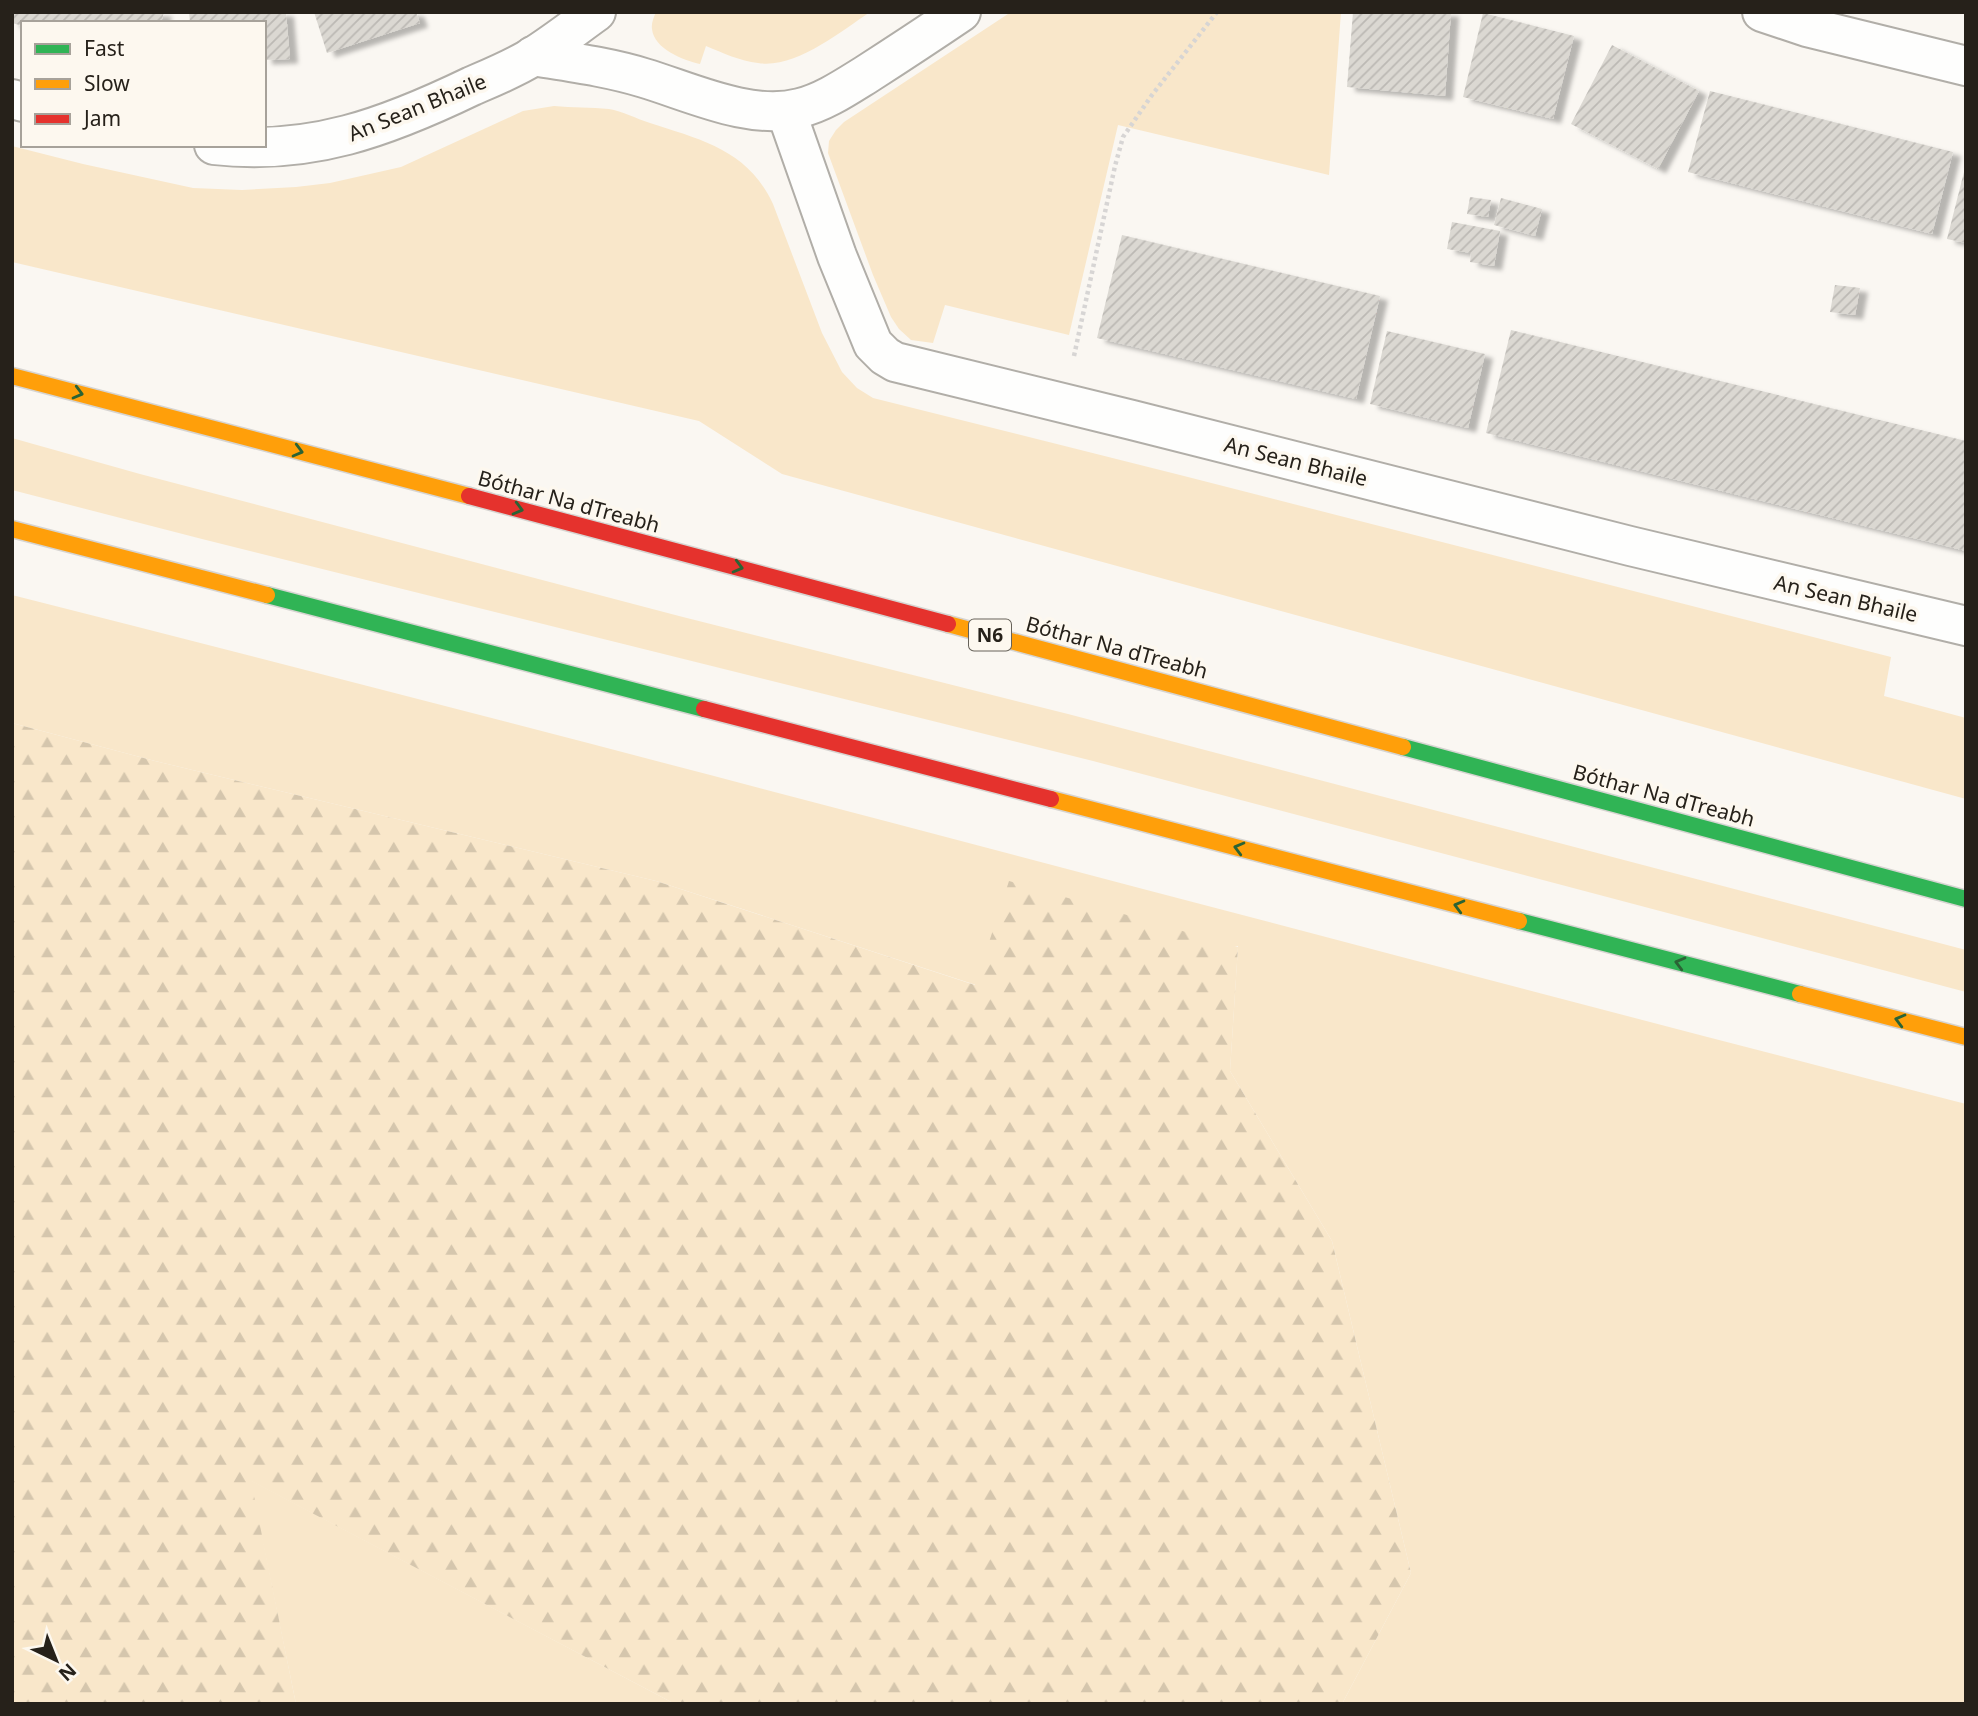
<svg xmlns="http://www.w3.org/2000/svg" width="1978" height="1716" font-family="'Noto Sans',sans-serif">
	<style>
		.green { fill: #f9e7ca }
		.forest { fill: url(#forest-firs) }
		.building { fill: url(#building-hatch); filter: url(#shadow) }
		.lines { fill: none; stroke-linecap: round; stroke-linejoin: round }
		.street-casing { stroke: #b1aea8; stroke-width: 42 }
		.fast-casing { stroke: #d6d4d1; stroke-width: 19 }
		.slow-casing { stroke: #d6d4d1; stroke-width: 19 }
		.jam-casing { stroke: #d6d4d1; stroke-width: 19 }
		.path { stroke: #d7d5d4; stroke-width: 4.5; stroke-dasharray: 3.5 3.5; stroke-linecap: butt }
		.street { stroke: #fefefd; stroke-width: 38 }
		.fast { stroke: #30b455; stroke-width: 16 }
		.slow { stroke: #ff9f0a; stroke-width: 16 }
		.jam { stroke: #e5322d; stroke-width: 16 }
		.oneway { stroke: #2a6335 }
		.labels { text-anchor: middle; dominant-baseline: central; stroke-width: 7; stroke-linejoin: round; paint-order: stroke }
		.shield { fill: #fdf8ef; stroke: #66625a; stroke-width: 2 }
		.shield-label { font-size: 19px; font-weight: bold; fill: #26211a }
		.street-label { font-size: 21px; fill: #26211a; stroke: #fdf8ef }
	</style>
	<defs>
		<pattern id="forest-firs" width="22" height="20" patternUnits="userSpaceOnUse" patternTransform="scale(1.75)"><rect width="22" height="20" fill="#f9e7ca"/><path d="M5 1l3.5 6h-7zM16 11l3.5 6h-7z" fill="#d5c6ad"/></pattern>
		<pattern id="building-hatch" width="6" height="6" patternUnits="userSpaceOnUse" patternTransform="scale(1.75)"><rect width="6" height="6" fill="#dbd8d2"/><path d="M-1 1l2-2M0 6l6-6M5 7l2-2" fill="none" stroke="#bcb9b4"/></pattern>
		<filter id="shadow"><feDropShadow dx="8" dy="4.5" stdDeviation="2" flood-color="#0004"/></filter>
	</defs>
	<rect width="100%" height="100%" fill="#faf7f2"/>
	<g class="green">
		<path d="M656 12H870C840 32 795 69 758 63 740 61 723 53 706 46L700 64C683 60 654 49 652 29 651 23 654 17 656 12Z"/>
		<path d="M1011 12H1341L1329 175 1118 125 1069 335 945 305 933 343 911 340 899 329 891 317 873 275 828 153 829 141 836 130 844 122Z"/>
		<path d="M554 106C572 108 591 107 609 109 622 111 637 119 650 123 702 140 748 150 773 204L822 333 842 372 857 388 873 398 1184 476 1891 657 1884 696 1966 718V799L782 474 699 421 12 262V146L83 164 193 188 242 190 296 187 330 183 401 167 523 111Z"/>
		<path d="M12 438 140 474 679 616 1068 714 1966 950V992L1093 761 202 539 12 490Z"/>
		<path d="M12 595C665 760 1314 936 1966 1104V1704H1342L1411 1573 1332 1241 1230 1071 1238 946 976 985 656 881 155 761 12 723Z"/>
		<path d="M250 1480 675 1704H296Z"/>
	</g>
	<path class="forest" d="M12 723 155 761 656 881 975 985 1009 881 1238 947 1230 1071 1332 1241 1411 1573 1342 1704H675L251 1481 296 1704H12Z"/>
	<g class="building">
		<path d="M12 12H164L161 23H23V26L12 23Z"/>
		<path d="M189 12H286L290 59 264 60V23H190Z"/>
		<path d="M314 12H416L420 23 327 53Z"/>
		<path d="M1353 12H1451L1445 96 1347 87Z"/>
		<path d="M1483 13 1574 36 1553 119 1463 97Z"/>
		<path d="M1612 45 1699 91 1658 169 1571 124Z"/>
		<path d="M1710 91 1953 152 1932 234 1688 172Z"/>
		<path d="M1965 168H1966V243L1947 239Z"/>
		<path d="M1470 197 1491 200 1488 217 1467 214Z"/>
		<path d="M1501 198 1542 209 1535 236 1494 225Z"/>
		<path d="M1452 222 1500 231 1494 266 1470 262 1471 253 1447 249Z"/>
		<path d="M1122 235 1380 296 1356 399 1097 338Z"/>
		<path d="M1835 285 1860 288 1855 315 1830 312Z"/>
		<path d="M1511 330 1966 441V551L1486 433Z"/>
		<path d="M1387 331 1485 354 1468 428 1370 404Z"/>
	</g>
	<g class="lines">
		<g class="street-casing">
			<g id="street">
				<path d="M1762 12 1807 27 1966 66"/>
				<path d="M533 56C570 62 608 67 644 78 691 92 750 121 800 108 824 102 846 87 867 74 898 54 930 33 961 12"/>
				<path d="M12 99 23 102"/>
				<path d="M786 111 837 256 873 344 885 356 895 362 1132 420 1630 546 1966 626"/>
				<path d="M214 145C310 156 387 127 472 86 493 77 515 68 534 56 556 42 575 27 596 12"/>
			</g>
		</g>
		<g class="fast-casing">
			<g id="fast">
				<path d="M267 595 704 709"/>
				<path d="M1403 747 1966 899"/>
				<path d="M1519 921 1800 994"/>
			</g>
		</g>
		<g class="slow-casing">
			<g id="slow">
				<path d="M12 376 469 496"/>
				<path d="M12 529 267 595"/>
				<path d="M948 624 1403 747"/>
				<path d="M1051 799 1519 921"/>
				<path d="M1800 994 1966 1037"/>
			</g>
		</g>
		<g class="jam-casing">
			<g id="jam">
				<path d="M469 496 948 624"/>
				<path d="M704 709 1051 799"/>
			</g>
		</g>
		<path class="path" d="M1074 356 1115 166 1123 137 1152 95 1217 12"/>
		<use href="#street" class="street"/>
		<use href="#fast" class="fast"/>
		<use href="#slow" class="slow"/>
		<use href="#jam" class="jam"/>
	</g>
	<defs><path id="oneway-chevron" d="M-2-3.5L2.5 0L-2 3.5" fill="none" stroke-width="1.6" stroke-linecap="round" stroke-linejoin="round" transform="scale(1.75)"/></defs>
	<g class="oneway">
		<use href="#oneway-chevron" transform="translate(78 393) rotate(15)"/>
		<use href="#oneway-chevron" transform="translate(298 451) rotate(15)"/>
		<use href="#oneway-chevron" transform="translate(518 509) rotate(15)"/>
		<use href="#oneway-chevron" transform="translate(738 567) rotate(15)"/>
		<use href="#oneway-chevron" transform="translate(1239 848) rotate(-165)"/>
		<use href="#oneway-chevron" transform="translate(1459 906) rotate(-165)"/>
		<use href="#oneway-chevron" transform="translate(1680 963) rotate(-165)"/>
		<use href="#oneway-chevron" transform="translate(1900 1020) rotate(-165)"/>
	</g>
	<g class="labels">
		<rect class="shield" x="969" y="619.5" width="42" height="31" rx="5"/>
		<g class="shield-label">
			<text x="990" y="635">N6</text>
		</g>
		<g class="street-label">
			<text transform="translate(417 107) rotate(-22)">An Sean Bhaile</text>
			<text transform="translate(1296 461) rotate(14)">An Sean Bhaile</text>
			<text transform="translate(569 501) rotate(15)">Bóthar Na dTreabh</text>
			<text transform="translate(1846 598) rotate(13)">An Sean Bhaile</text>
			<text transform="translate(1117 647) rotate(15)">Bóthar Na dTreabh</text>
			<text transform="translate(1664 795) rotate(15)">Bóthar Na dTreabh</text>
		</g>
	</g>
	<rect width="1978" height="1716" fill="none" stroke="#26211a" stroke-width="28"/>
	<rect x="21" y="21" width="245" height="126" fill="#fdf8ef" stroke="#a7a29a" stroke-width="2"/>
	<rect x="35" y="44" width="35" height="10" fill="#30b455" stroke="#a7a29a" stroke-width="2"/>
	<text x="84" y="56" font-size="21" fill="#26211a">Fast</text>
	<rect x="35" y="79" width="35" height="10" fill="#ff9f0a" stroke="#a7a29a" stroke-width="2"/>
	<text x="84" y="91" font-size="21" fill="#26211a">Slow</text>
	<rect x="35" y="114" width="35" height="10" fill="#e5322d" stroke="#a7a29a" stroke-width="2"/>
	<text x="84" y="126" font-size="21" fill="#26211a">Jam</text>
	<g transform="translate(56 1660) rotate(137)" stroke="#fdf8ef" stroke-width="5" paint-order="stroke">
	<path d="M0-5L12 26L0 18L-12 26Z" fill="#26211a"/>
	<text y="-10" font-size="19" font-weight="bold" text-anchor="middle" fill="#26211a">N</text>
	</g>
</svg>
